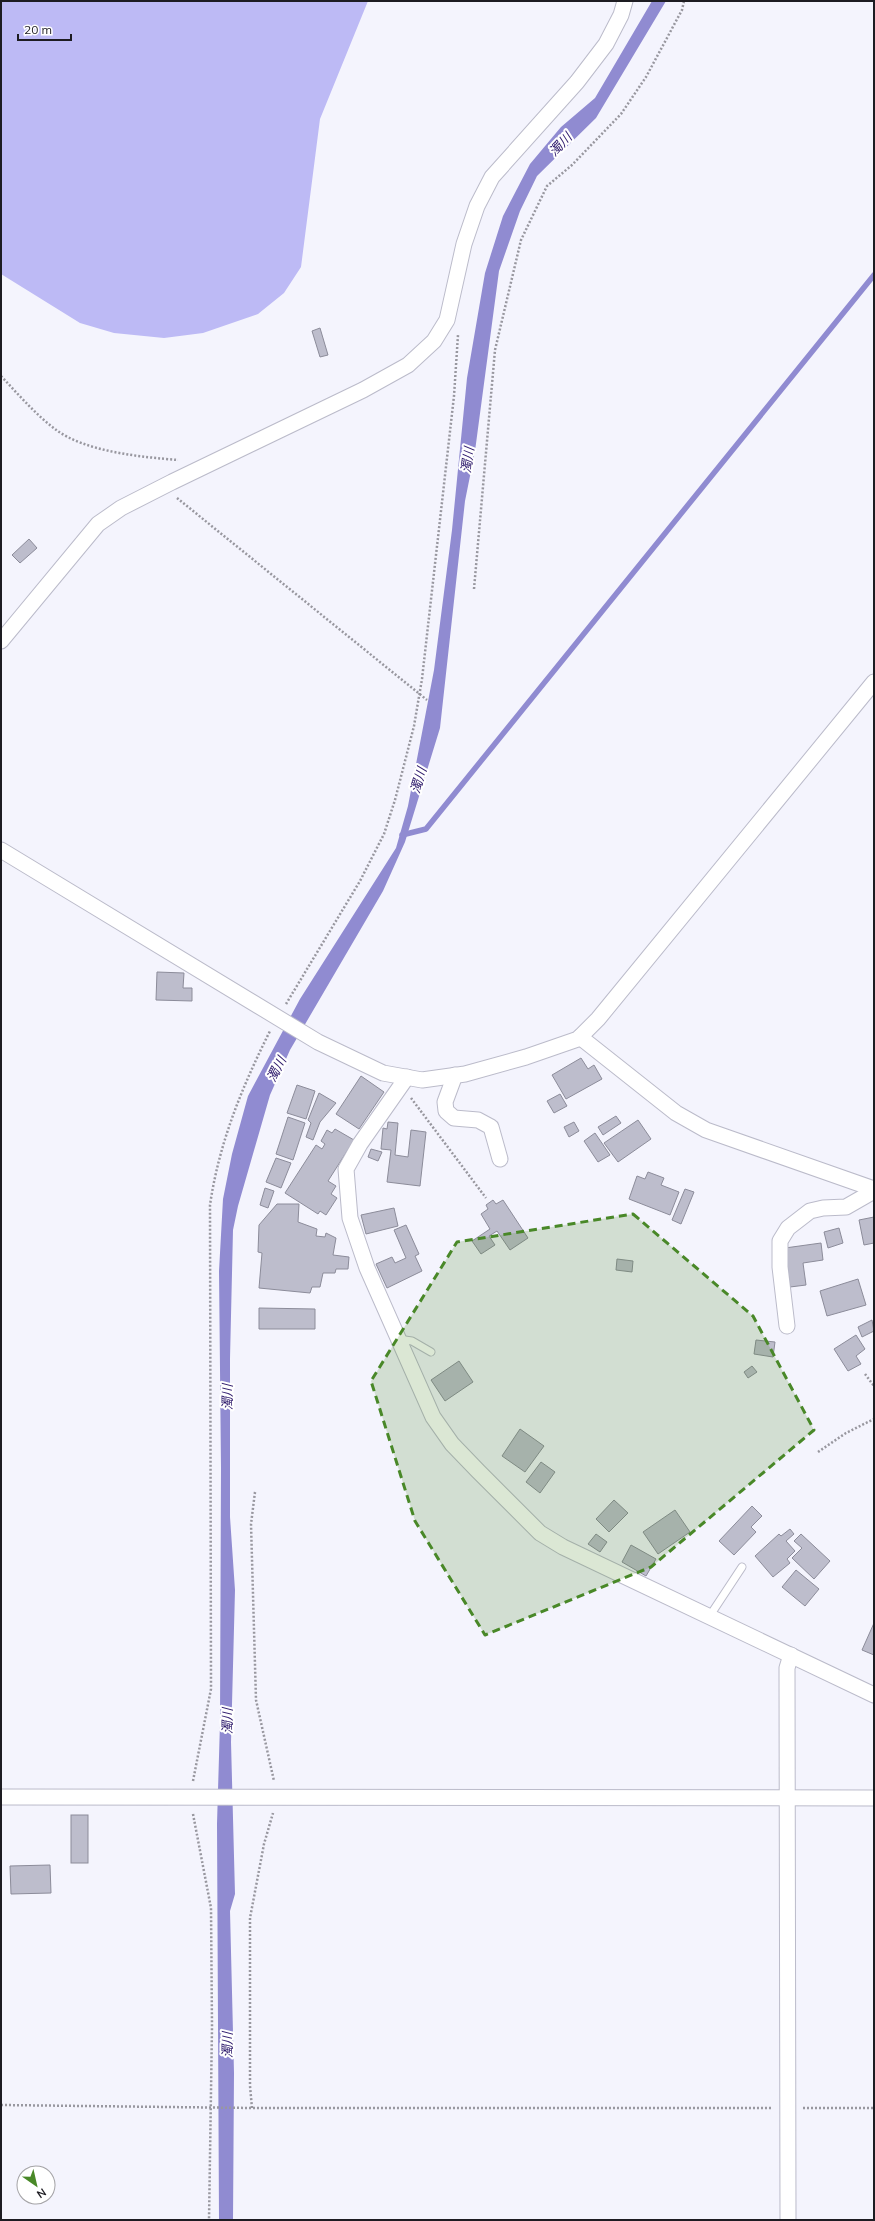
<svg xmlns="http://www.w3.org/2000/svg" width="875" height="2221" font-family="Mulish,'Noto Sans JP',sans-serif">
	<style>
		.forest { fill: #bdbaf5 }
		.water { fill: #908bd1 }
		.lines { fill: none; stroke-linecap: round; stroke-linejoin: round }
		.stream { stroke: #908bd1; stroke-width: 5.5 }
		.building { fill: #bdbdcc; stroke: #8c8c9a }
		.service-casing { stroke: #bbbbca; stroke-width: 9 }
		.minor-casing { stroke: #bbbbca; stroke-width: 17 }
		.path { stroke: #98979f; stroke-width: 2.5; stroke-dasharray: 2 2; stroke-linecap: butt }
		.service { stroke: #fff; stroke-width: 7 }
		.minor { stroke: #fff; stroke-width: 15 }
		.marked { fill: #498828; fill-opacity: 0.2; stroke: #498828; stroke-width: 3; stroke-dasharray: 8 5; stroke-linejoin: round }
		.labels { text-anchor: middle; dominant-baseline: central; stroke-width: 4; stroke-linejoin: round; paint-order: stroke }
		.water-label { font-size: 13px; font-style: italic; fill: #2e1a6c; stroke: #fff }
	</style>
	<rect width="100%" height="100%" fill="#f4f4fd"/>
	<path class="forest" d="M1 1H368L320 119 301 267 284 293 258 314 203 333 164 338 114 333 80 323 1 274Z"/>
	<path class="water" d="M652 1H666L596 118 537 176 520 211 499 271 475 451 465 501 440 728 405 842 383 891 290 1050 270 1095 238 1206 233 1230 230 1359V1517L235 1590 231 1742 235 1894 230 1911 234 2073 233 2220H219L217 1824 220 1723 221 1468 219 1271 223 1199 232 1154 248 1096 300 999 396 848 408 806 434 670 452 530 467 378 485 273 503 216 530 164 561 127 595 98Z"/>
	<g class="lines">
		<path class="stream" d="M402 835 426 829 874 275"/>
	</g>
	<g class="building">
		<path d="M320 328 328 355 320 357 312 331Z"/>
		<path d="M29 539 37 548 20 563 12 555Z"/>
		<path d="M157 972 184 973 183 988H192V1001L156 1000Z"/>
		<path d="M581 1058 588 1069 594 1065 602 1079 566 1099 552 1075Z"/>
		<path d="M361 1076 384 1092 359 1129 336 1114Z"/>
		<path d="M297 1085 315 1091 306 1119 287 1113Z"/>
		<path d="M319 1093 336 1103 320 1122 313 1140 306 1137 311 1123 308 1120Z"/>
		<path d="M560 1094 567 1106 554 1113 547 1101Z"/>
		<path d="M616 1116 621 1123 603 1135 598 1127Z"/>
		<path d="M288 1117 305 1123 293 1160 276 1154Z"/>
		<path d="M638 1120 651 1139 618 1162 604 1143Z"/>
		<path d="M388 1122 398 1123 395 1155 408 1157 411 1130 426 1132 420 1186 387 1182 391 1150 381 1149 383 1128 387 1129Z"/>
		<path d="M574 1122 579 1131 569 1137 564 1127Z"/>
		<path d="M335 1129 354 1140 328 1181 336 1186 331 1194 337 1198 326 1215 320 1211 318 1214 285 1193 316 1145 322 1149 325 1144 321 1141 327 1130 332 1133Z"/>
		<path d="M595 1133 610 1155 598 1162 584 1141Z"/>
		<path d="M371 1149 382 1152 378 1161 368 1157Z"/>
		<path d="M276 1158 291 1163 281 1188 266 1182Z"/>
		<path d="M648 1172 664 1178 661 1185 679 1192 670 1215 629 1199 637 1176 645 1179Z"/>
		<path d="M265 1188 274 1191 268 1208 260 1205Z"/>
		<path d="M685 1189 694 1192 681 1224 672 1220Z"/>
		<path d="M493 1200 496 1204 503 1200 528 1238 510 1250 497 1231 489 1236 495 1245 481 1254 472 1241 490 1229 481 1214 488 1209 486 1205Z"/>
		<path d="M277 1204H299L298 1222 317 1229 316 1236 325 1237 326 1233 336 1238 333 1255 349 1257 348 1269H336L335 1273H323L320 1287H312L310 1293 259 1288 262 1253 258 1252 259 1225Z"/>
		<path d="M394 1208 398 1226 366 1234 361 1215Z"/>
		<path d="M874 1217V1243L864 1245 859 1220Z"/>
		<path d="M406 1225 419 1254 415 1256 422 1271 387 1288 376 1264 392 1257 395 1263 406 1258 394 1230Z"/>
		<path d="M839 1228 843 1243 828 1248 824 1232Z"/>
		<path d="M821 1243 823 1260 803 1263 806 1285 790 1287 785 1248Z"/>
		<path d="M617 1259 633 1261 632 1272 616 1270Z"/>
		<path d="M858 1279 866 1305 827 1316 820 1291Z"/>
		<path d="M259 1308 315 1309V1329H259Z"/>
		<path d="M872 1320 874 1331 862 1337 858 1327Z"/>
		<path d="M856 1335 865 1349 856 1356 861 1364 848 1371 834 1349Z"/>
		<path d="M756 1340 775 1342 773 1357 754 1354Z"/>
		<path d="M459 1361 473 1382 445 1401 431 1380Z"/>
		<path d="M752 1366 757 1372 748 1378 744 1372Z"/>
		<path d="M520 1429 544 1446 525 1472 502 1456Z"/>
		<path d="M541 1462 555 1472 540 1493 526 1482Z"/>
		<path d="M614 1500 628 1513 609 1532 596 1519Z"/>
		<path d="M752 1506 762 1516 751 1527 756 1532 734 1555 719 1541Z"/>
		<path d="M675 1510 690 1532 658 1554 643 1532Z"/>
		<path d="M790 1529 794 1534 786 1541 795 1551 787 1559 790 1563 773 1577 755 1556 779 1534 781 1536Z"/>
		<path d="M596 1534 607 1542 600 1552 588 1544Z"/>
		<path d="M801 1534 830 1561 814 1579 792 1558 802 1548 794 1541Z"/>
		<path d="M631 1545 656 1559 646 1576 622 1562Z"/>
		<path d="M796 1570 819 1589 805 1606 782 1587Z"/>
		<path d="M874 1623V1655L862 1650Z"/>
		<rect x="71" y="1815" width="17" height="48"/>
		<path d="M50 1865 51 1893 11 1894 10 1866Z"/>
	</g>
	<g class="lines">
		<g class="service-casing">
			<g id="service">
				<path d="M398 1339 412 1341 431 1352"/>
				<path d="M709 1617 742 1567"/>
			</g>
		</g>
		<g class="minor-casing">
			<g id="minor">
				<path d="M1 641 98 524 121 508 172 482 363 390 408 365 434 341 447 320 464 244 477 206 492 177 577 82 606 44 621 15 625 1"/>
				<path d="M1 850 318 1042 383 1073 422 1080 465 1074 526 1057 578 1039 598 1019 874 682"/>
				<path d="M580 1037 676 1113 706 1130 874 1189"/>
				<path d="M455 1075 445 1102 446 1111 454 1118 478 1120 491 1127 500 1159"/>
				<path d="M407 1077 360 1144 346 1169 350 1218 367 1268 433 1417 452 1444 478 1471 540 1533 563 1547 874 1695"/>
				<path d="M787 1326 780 1267V1241L788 1228 810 1211 823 1208 846 1207 874 1191"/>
				<path d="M1 1797 874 1798"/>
				<path d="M788 2220 787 1668 791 1655"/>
			</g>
		</g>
		<g class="path">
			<path d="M1 376C18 394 35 414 55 429 85 452 142 457 178 460"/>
			<path d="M177 498 427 700"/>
			<path d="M474 589 495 350 521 240 547 186 572 165 621 114 646 77 682 10 684 1"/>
			<path d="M286 1004 360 881 384 834 395 800 414 726 422 679 454 396 458 335"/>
			<path d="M411 1098 486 1198"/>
			<path d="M865 1374 874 1386"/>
			<path d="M818 1452 846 1433 874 1419"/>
			<path d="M255 1492 251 1524 256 1700 274 1781"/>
			<path d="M193 1781 211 1689 210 1205C219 1143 242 1087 270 1031"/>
			<path d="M193 1814 211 1908 212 2027 209 2220"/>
			<path d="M1 2105 252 2108H772"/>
			<path d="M252 2108 250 2086V1918L264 1844 273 1813"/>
			<path d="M803 2108H874"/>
		</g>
		<use href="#service" class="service"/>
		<use href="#minor" class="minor"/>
	</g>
	<path class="marked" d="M633 1214 753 1316 814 1430 651 1567 485 1635 415 1521 371 1381 457 1242Z"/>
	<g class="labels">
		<g class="water-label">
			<text transform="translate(560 144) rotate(-47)">濁川</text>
			<text transform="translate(467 460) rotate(-82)">濁川</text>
			<text transform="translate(418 780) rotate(-73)">濁川</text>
			<text transform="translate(276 1069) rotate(-63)">濁川</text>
			<text transform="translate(227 1397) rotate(-90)">濁川</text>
			<text transform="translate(227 1721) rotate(-90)">濁川</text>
			<text transform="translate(227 2045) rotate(-90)">濁川</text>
		</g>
	</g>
	<rect width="875" height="2221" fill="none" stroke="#1d1c22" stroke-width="4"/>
	<g transform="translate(36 2185) rotate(146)"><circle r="19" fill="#ffffff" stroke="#a5a4a7"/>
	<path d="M0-3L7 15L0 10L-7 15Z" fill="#498828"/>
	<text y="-6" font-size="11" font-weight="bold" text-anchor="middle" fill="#1d1c22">N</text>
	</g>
	<path d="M18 34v6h53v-6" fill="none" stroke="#1d1c22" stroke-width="2"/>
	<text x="24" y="34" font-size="12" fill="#1d1c22" stroke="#ffffff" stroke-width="3" paint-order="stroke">20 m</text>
</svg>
